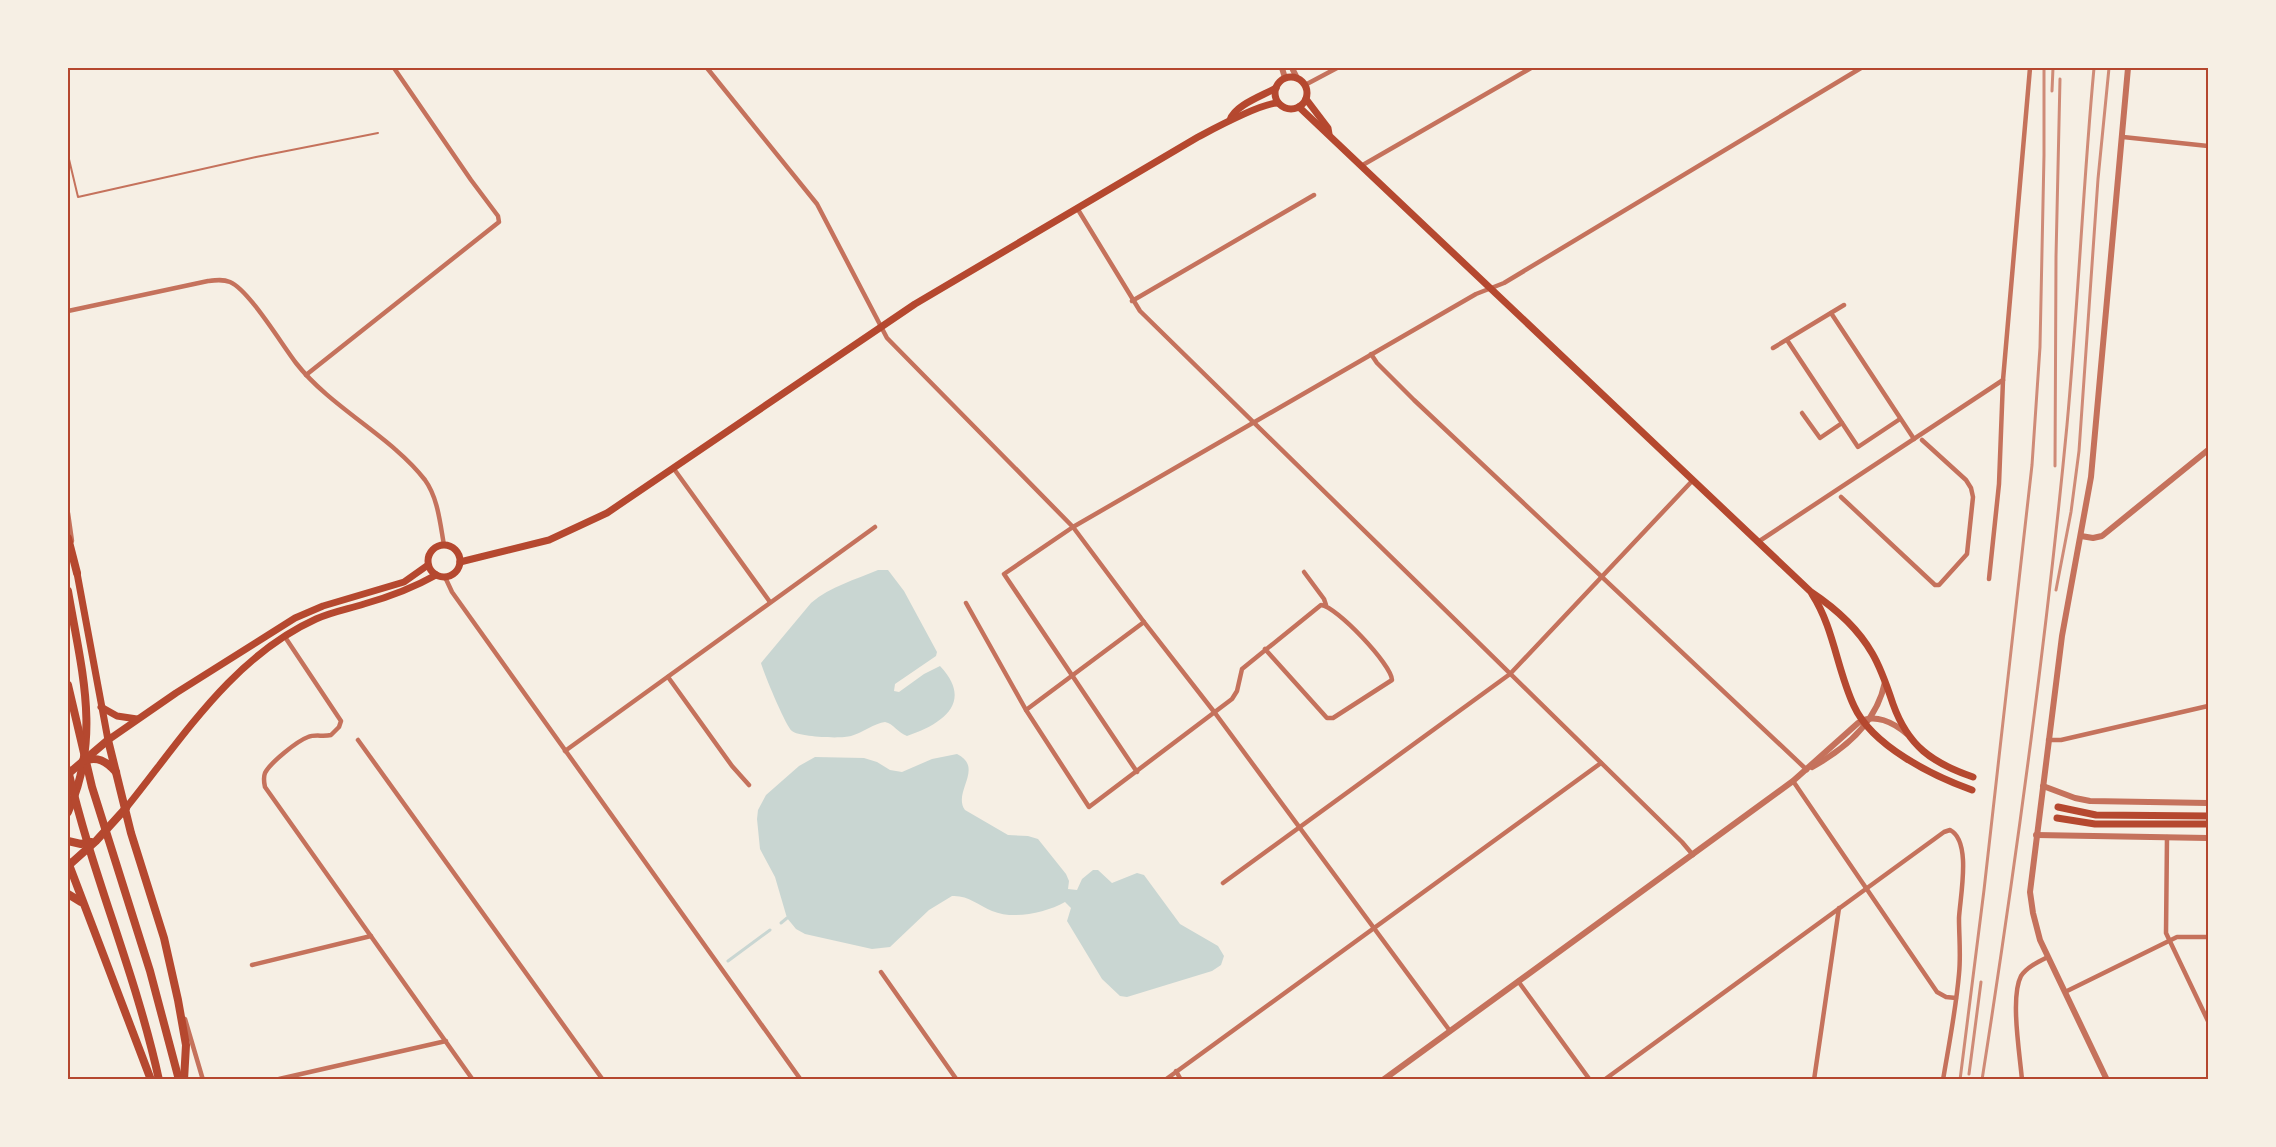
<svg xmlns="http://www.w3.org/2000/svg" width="2276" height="1147" font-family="'Alegreya Sans',sans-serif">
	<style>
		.water { fill: #c9d6d2 }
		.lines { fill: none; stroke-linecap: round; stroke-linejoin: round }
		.stream { stroke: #c9d6d2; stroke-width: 3 }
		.service { stroke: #c5725c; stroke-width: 2 }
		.minor { stroke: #c5725c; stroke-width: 4.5 }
		.tertiary { stroke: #c5725c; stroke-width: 6 }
		.secondary { stroke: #b5482f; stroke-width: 7 }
		.primary { stroke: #b5482f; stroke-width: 8 }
		.rail { stroke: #cf8b77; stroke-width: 3 }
		.neatline { fill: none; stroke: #b5482f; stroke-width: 2 }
	</style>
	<rect width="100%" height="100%" fill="#f6efe4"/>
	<g class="water">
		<path d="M878 570H888L904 591 937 652 936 656 895 684 894 691 899 692 924 674 940 666C974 702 943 724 907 736 898 733 894 724 885 722 875 723 862 733 851 736 841 739 799 737 792 731 786 727 763 671 761 663L811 603C831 586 855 580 878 570Z"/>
		<path d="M957 754C985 768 952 792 965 810L1008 835 1028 836 1038 839 1066 874 1069 881 1068 889 1077 890 1082 879 1093 870H1098L1112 883 1137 873 1144 875 1180 924 1218 946 1224 956 1221 965 1212 971 1127 997 1120 996 1102 979 1067 921 1071 908 1065 902C1045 913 1014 920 992 911 978 905 968 895 952 896L929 910 890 947 872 949 805 934 796 929 787 918 775 877 760 849 757 819 758 810 766 795 799 766 815 757 864 758 877 762 890 770 902 772 932 759Z"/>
	</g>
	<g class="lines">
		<g class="stream">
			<path d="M781 923 787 918"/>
			<path d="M728 961 770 930"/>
		</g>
		<path class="service" d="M68 155 78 197 256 157 378 133"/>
		<g class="minor">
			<path d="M707 68 817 204 887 338 1073 527 1144 622 1215 713 1450 1031"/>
			<path d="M1305 85 1337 68"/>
			<path d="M2123 137 2208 146"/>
			<path d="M1361 166 1531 68"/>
			<path d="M1077 208 1140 311 1682 842 1693 855"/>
			<path d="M1132 301 1314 195"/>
			<path d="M68 311 208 281C216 280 223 279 230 282 249 290 282 345 296 363 331 408 391 436 425 480 438 498 440 523 444 545"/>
			<path d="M1831 313 1914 439"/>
			<path d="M1787 340 1858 447 1900 419"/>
			<path d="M1773 348 1844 305"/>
			<path d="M1371 354 1377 363 1414 400 1807 770"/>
			<path d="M306 375 499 222 498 216 471 180 394 68"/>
			<path d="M1802 413 1820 438 1842 423"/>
			<path d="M674 469 770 602"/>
			<path d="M1841 497 1935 585H1939L1967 554 1973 497 1971 488 1966 480 1922 440"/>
			<path d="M68 513 72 541"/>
			<path d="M1758 542 2003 380"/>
			<path d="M1304 572 1324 599 1326 605"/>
			<path d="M445 577 452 592 801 1080"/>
			<path d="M1989 579 1999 484 2003 380 2030 68"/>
			<path d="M966 603 1026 710 1089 807 1232 699 1237 691 1242 669 1321 605C1336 606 1392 665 1392 680L1333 718H1327L1265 649"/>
			<path d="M285 637 341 721 339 727 331 735C323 737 315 734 308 737 297 741 270 763 265 773 263 778 264 782 265 787L473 1080"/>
			<path d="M668 677 732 766 749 785"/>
			<path d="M1026 710 1144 622"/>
			<path d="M358 740 603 1080"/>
			<path d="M2048 740H2061L2208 706"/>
			<path d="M565 751 875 527"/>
			<path d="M1137 772 1004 574 1073 527 1476 294 1504 283 1861 68"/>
			<path d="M1793 781 1937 992 1946 997 1956 998"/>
			<path d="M2167 837 2166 933 2208 1021"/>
			<path d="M1223 883 1510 674 1693 480"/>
			<path d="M252 965 371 936"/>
			<path d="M881 972 957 1080"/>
			<path d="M1518 981 1590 1080"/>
			<path d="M2065 992 2177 937H2208"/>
			<path d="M185 1019 203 1080"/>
			<path d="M1176 1071 1181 1080"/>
			<path d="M279 1079 446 1041"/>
			<path d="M1165 1080 1601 763"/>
			<path d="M1604 1080 1944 832 1950 830C1972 841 1960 897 1959 918 1959 937 1961 955 1959 974 1956 1009 1949 1044 1943 1080"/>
			<path d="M1814 1080 1839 908"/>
			<path d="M2022 1080C2020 1055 2010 997 2021 976 2027 967 2038 962 2048 957"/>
		</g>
		<g class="tertiary">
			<path d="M1282 68 1285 78"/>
			<path d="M1292 68 1297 78"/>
			<path d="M2081 536 2093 538 2102 536 2208 450"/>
			<path d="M1812 767C1847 748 1877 721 1885 682"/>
			<path d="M2043 786 2075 798 2090 801 2208 803"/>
			<path d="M2036 835 2208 838"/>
			<path d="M1383 1080 1793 781 1858 723C1874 712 1894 723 1907 734"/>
			<path d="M2107 1080 2040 940 2033 913 2030 892 2062 636 2091 477 2128 68"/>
		</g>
		<g class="secondary">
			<circle cx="1291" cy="93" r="16"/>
			<path d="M1306 99 1328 128 1329 134"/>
			<path d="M1299 107 1811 592C1835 608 1857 627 1872 653 1881 668 1887 686 1893 704 1908 746 1932 763 1973 777"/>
			<path d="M1230 120C1235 105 1262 96 1276 88"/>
			<circle cx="444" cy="561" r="16"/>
			<path d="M460 562 549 540 607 513 915 304 1198 137C1215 128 1261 103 1278 103"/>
			<path d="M77 573 108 740 176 693 295 618 323 606 404 582 428 565"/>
			<path d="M1812 594C1834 628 1837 670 1854 706 1872 746 1933 776 1972 790"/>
			<path d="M101 707 117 716 137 719"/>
			<path d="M2058 807 2096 815 2208 816"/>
			<path d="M126 808C182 739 232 657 316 619 331 612 348 609 364 604 389 597 413 588 436 575"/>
			<path d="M2057 818 2095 824H2208"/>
		</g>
		<g class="primary">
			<path d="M68 538 77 573"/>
			<path d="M68 591C81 668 102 737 68 812"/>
			<path d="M68 685 92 787 150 971 179 1080"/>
			<path d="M83 761C98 756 106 761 116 772"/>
			<path d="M68 770C92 875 136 974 159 1080"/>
			<path d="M68 774 108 740 131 833 164 938 178 1000 186 1045 184 1080"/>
			<path d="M68 841 81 844 91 842"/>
			<path d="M68 862 151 1080"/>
			<path d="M68 866 96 841 126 808"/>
			<path d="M68 894 81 902"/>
		</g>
		<g class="rail">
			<path d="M2052 91 2053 68"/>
			<path d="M2055 466 2056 257 2060 79"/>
			<path d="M2056 590 2071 512 2079 451 2098 179 2109 68"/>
			<path d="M1969 1074 1981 982"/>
			<path d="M1960 1080 1984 890 2032 465 2040 347 2044 155V68"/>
			<path d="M1982 1080C2016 862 2046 644 2067 425 2078 306 2083 186 2094 68"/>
		</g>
	</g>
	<rect width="2276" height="1147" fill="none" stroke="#f6efe4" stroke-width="138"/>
	<rect x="69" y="69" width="2138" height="1009" class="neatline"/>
</svg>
